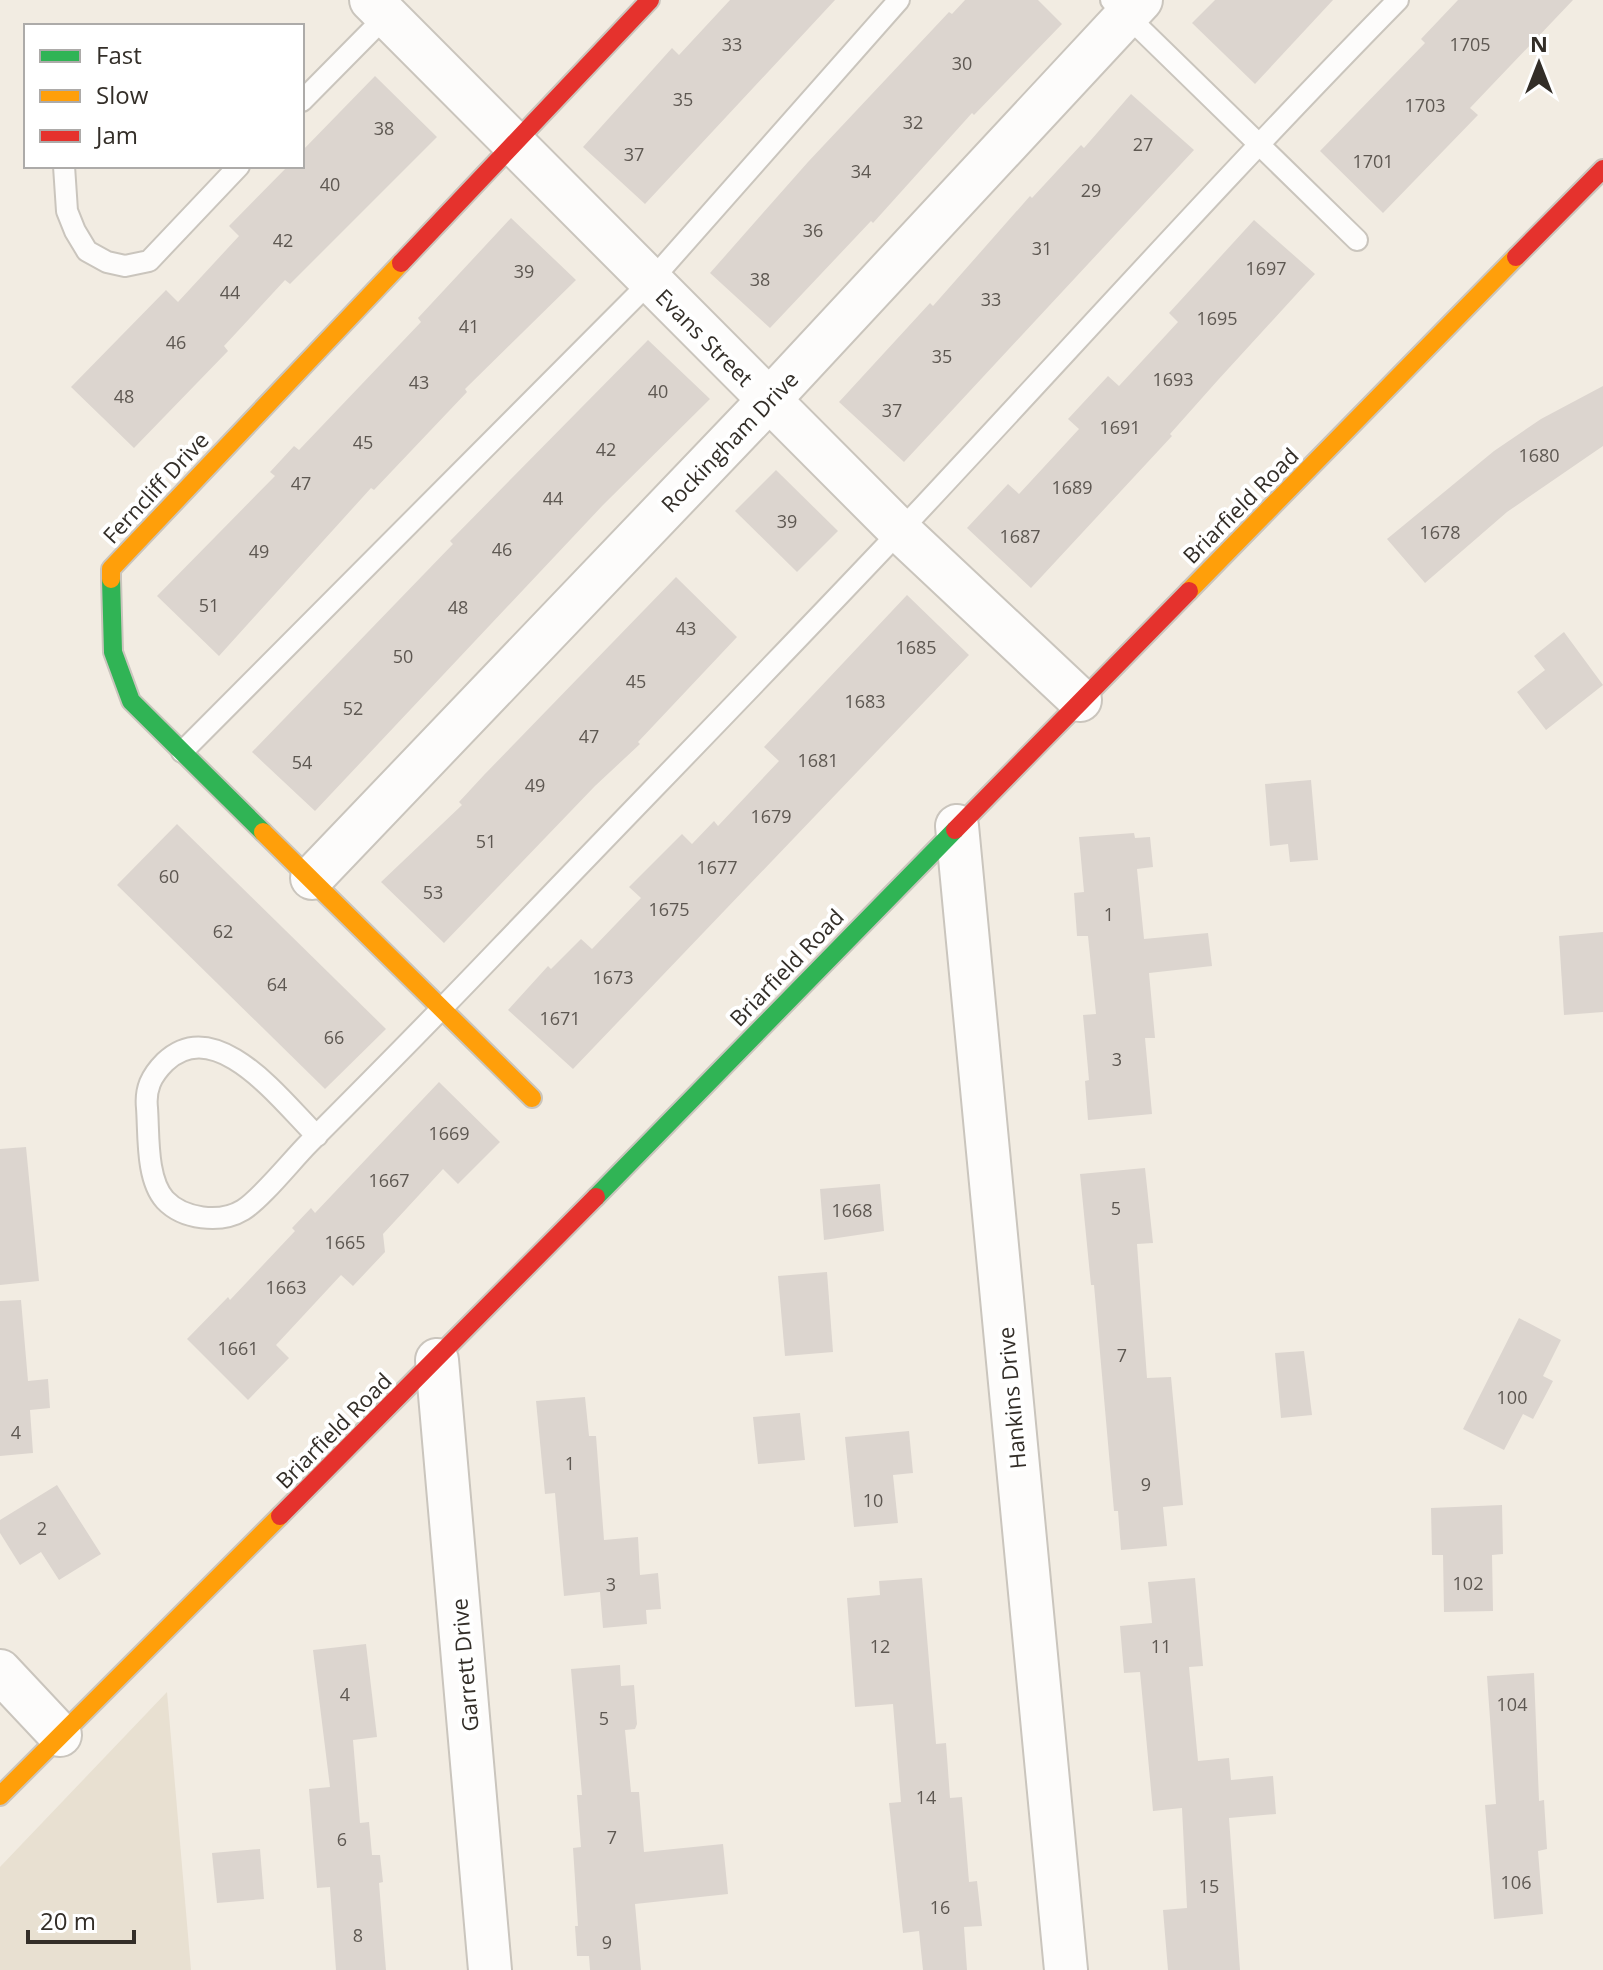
<svg xmlns="http://www.w3.org/2000/svg" width="1603" height="1970" font-family="'Open Sans',sans-serif">
	<style>
		.education { fill: #e8e0d1 }
		.building { fill: #dcd5cf }
		.lines { fill: none; stroke-linecap: round; stroke-linejoin: round }
		.lane-casing { stroke: #cac5bd; stroke-width: 24 }
		.street-casing { stroke: #cac5bd; stroke-width: 46 }
		.fast-casing { stroke: #cac5bd; stroke-width: 22 }
		.slow-casing { stroke: #cac5bd; stroke-width: 22 }
		.jam-casing { stroke: #cac5bd; stroke-width: 22 }
		.lane { stroke: #fdfcfb; stroke-width: 20 }
		.street { stroke: #fdfcfb; stroke-width: 42 }
		.fast { stroke: #30b455; stroke-width: 18 }
		.slow { stroke: #ff9f0a; stroke-width: 18 }
		.jam { stroke: #e5322d; stroke-width: 18 }
		.labels { text-anchor: middle; dominant-baseline: central; stroke-width: 8; stroke-linejoin: round; paint-order: stroke }
		.number-label { font-size: 18px; fill: #5e5852 }
		.street-label { font-size: 22px; fill: #332e28; stroke: #fff }
	</style>
	<rect width="100%" height="100%" fill="#f2ece2"/>
	<path class="education" d="M167 1692 191 1970H0V1867Z"/>
	<g class="building">
		<path d="M730 0H835L645 204 583 147 672 48 679 55Z"/>
		<path d="M965 0H1038L1062 24 974 115 972 113 873 223 871 221 770 328 710 273 808 162 949 12 952 14Z"/>
		<path d="M1215 0H1333L1255 84 1192 23Z"/>
		<path d="M1458 0H1573L1470 108 1478 115 1383 213 1320 151 1425 43 1421 39Z"/>
		<path d="M375 76 437 137 290 284 285 280 224 346 228 351 134 448 71 387 166 290 178 302 239 236 229 226 288 166H302V151Z"/>
		<path d="M1131 94 1194 150 904 462 839 402 930 303 933 306 1030 196 1032 198 1081 145 1084 148Z"/>
		<path d="M511 218 576 280 465 389 467 392 374 490 371 488 219 656 157 596 275 476 270 472 294 446 299 450 421 322 418 318Z"/>
		<path d="M1254 220 1315 274 1218 380 1170 434 1172 436 1031 588 967 528 1008 484 1019 494 1079 429 1068 419 1108 376 1119 386 1178 322 1169 313Z"/>
		<path d="M648 340 710 399 603 505 315 811 252 752 453 544 450 541Z"/>
		<path d="M1603 386V446L1507 512 1425 583 1387 539 1494 451 1541 419Z"/>
		<path d="M776 470 838 531 797 572 735 511Z"/>
		<path d="M676 577 737 637 638 742 640 744 595 786 444 943 381 882 462 805 459 802 484 775Z"/>
		<path d="M907 595 969 655 573 1069 508 1010 548 966 551 969 581 939 592 949 641 898 629 887 682 834 692 844 714 821 718 826 779 761 764 747Z"/>
		<path d="M1564 632 1603 685 1546 730 1517 692 1545 670 1534 656Z"/>
		<path d="M1311 780 1318 860 1290 862 1288 844 1270 846 1265 784Z"/>
		<path d="M177 824 386 1029 325 1089 117 885Z"/>
		<path d="M1134 833 1135 838 1150 837 1153 867 1137 869 1144 939 1208 933 1212 966 1149 973 1155 1038H1145L1152 1114 1088 1120 1085 1081 1089 1080 1083 1015 1096 1014 1088 936H1077L1074 893 1084 892 1079 837Z"/>
		<path d="M1603 932V1012L1564 1015 1559 936Z"/>
		<path d="M439 1082 500 1142 458 1184 443 1169 383 1234 385 1252 353 1286 341 1275 276 1345 289 1358 248 1400 187 1339 228 1297 230 1300 295 1231 292 1228 311 1208 315 1213Z"/>
		<path d="M26 1147 39 1281 0 1285V1149Z"/>
		<path d="M1145 1168 1153 1243 1137 1244 1147 1378 1171 1377 1183 1505 1163 1507 1167 1546 1121 1550 1118 1511H1114L1094 1285H1091L1080 1174Z"/>
		<path d="M880 1184 884 1231 824 1240 820 1189Z"/>
		<path d="M827 1272 833 1352 785 1356 778 1276Z"/>
		<path d="M21 1300 28 1381 48 1379 50 1408 30 1410 33 1453 0 1456V1301Z"/>
		<path d="M1519 1318 1561 1340 1543 1376 1553 1381 1533 1419 1523 1414 1504 1450 1463 1429Z"/>
		<path d="M1304 1351 1312 1415 1281 1418 1275 1353Z"/>
		<path d="M585 1397 589 1436H596L604 1540 638 1537 640 1575 658 1573 661 1609 646 1610 647 1624 603 1628 600 1592 564 1596 555 1493 545 1494 536 1401Z"/>
		<path d="M800 1413 805 1460 758 1464 753 1417Z"/>
		<path d="M909 1431 913 1473 893 1475 898 1523 854 1527 845 1437Z"/>
		<path d="M57 1485 101 1554 59 1580 41 1552 20 1565 0 1533V1520Z"/>
		<path d="M1502 1505 1503 1554 1492 1555 1493 1611 1444 1612 1443 1555H1432L1431 1508Z"/>
		<path d="M922 1578 936 1744 946 1743 950 1798 962 1797 969 1882 977 1881 982 1926 964 1927 967 1970H923L919 1931 903 1933 889 1803 901 1802 893 1704 855 1707 847 1598 880 1595 879 1581Z"/>
		<path d="M1195 1578 1203 1666 1189 1667 1198 1761 1229 1758 1231 1780 1273 1776 1276 1814 1229 1818 1240 1970H1168L1163 1910 1187 1908 1182 1808 1153 1811 1140 1672 1124 1673 1120 1626 1152 1623 1148 1582Z"/>
		<path d="M366 1644 377 1737 353 1740 360 1823 369 1822 372 1855H380L383 1882 379 1883 386 1970H336L330 1887 317 1888 309 1789 330 1787 313 1650Z"/>
		<path d="M620 1665 621 1686 634 1685 637 1724 635 1729 625 1730 631 1792H639L644 1852 723 1844 728 1894 635 1904 641 1970H590L589 1956H577L575 1926H578L573 1848 581 1847 577 1795H582L571 1669Z"/>
		<path d="M1534 1673 1539 1801 1544 1800 1547 1849 1538 1851 1543 1914 1494 1919 1485 1805 1496 1804 1487 1676Z"/>
		<path d="M260 1849 264 1899 217 1903 212 1853Z"/>
	</g>
	<g class="lines">
		<g class="lane-casing">
			<g id="lane">
				<path d="M1111 0 1357 240"/>
				<path d="M302 101 386 16"/>
				<path d="M64 166 67 211 75 231 87 251 107 262 125 266 149 261 239 166"/>
				<path d="M182 752 649 283 899 0"/>
				<path d="M317 1136C282 1102 217 1013 165 1062 151 1076 145 1089 147 1108 149 1135 146 1179 165 1200 183 1219 220 1224 243 1210 262 1198 292 1160 309 1143 374 1078 438 1013 501 947 634 808 769 670 901 530 1067 353 1228 173 1398 0"/>
			</g>
		</g>
		<g class="street-casing">
			<g id="street">
				<path d="M371 0 900 531 1080 700"/>
				<path d="M957 826 1066 1970"/>
				<path d="M312 878 769 400 1141 0"/>
				<path d="M437 1360 490 1970"/>
				<path d="M0 1671 60 1735"/>
			</g>
		</g>
		<g class="fast-casing">
			<g id="fast">
				<path d="M111 579 113 652 131 701 263 832"/>
				<path d="M596 1197 955 830"/>
			</g>
		</g>
		<g class="slow-casing">
			<g id="slow">
				<path d="M111 579V569L401 263"/>
				<path d="M1189 591 1516 257"/>
				<path d="M263 832 532 1098"/>
				<path d="M0 1796 280 1516"/>
			</g>
		</g>
		<g class="jam-casing">
			<g id="jam">
				<path d="M1516 257 1603 169"/>
				<path d="M401 263 650 0"/>
				<path d="M955 830 1189 591"/>
				<path d="M280 1516 596 1197"/>
			</g>
		</g>
		<use href="#lane" class="lane"/>
		<use href="#street" class="street"/>
		<use href="#fast" class="fast"/>
		<use href="#slow" class="slow"/>
		<use href="#jam" class="jam"/>
	</g>
	<g class="labels">
		<g class="number-label">
			<text x="732" y="44">33</text>
			<text x="1470" y="44">1705</text>
			<text x="962" y="63">30</text>
			<text x="683" y="99">35</text>
			<text x="1425" y="105">1703</text>
			<text x="913" y="122">32</text>
			<text x="384" y="128">38</text>
			<text x="1143" y="144">27</text>
			<text x="634" y="154">37</text>
			<text x="1373" y="161">1701</text>
			<text x="861" y="171">34</text>
			<text x="330" y="184">40</text>
			<text x="1091" y="190">29</text>
			<text x="813" y="230">36</text>
			<text x="283" y="240">42</text>
			<text x="1042" y="248">31</text>
			<text x="1266" y="268">1697</text>
			<text x="524" y="271">39</text>
			<text x="760" y="279">38</text>
			<text x="230" y="292">44</text>
			<text x="991" y="299">33</text>
			<text x="1217" y="318">1695</text>
			<text x="469" y="326">41</text>
			<text x="176" y="342">46</text>
			<text x="942" y="356">35</text>
			<text x="1173" y="379">1693</text>
			<text x="419" y="382">43</text>
			<text x="658" y="391">40</text>
			<text x="124" y="396">48</text>
			<text x="892" y="410">37</text>
			<text x="1120" y="427">1691</text>
			<text x="363" y="442">45</text>
			<text x="606" y="449">42</text>
			<text x="1539" y="455">1680</text>
			<text x="301" y="483">47</text>
			<text x="1072" y="487">1689</text>
			<text x="553" y="498">44</text>
			<text x="787" y="521">39</text>
			<text x="1440" y="532">1678</text>
			<text x="1020" y="536">1687</text>
			<text x="502" y="549">46</text>
			<text x="259" y="551">49</text>
			<text x="209" y="605">51</text>
			<text x="458" y="607">48</text>
			<text x="686" y="628">43</text>
			<text x="916" y="647">1685</text>
			<text x="403" y="656">50</text>
			<text x="636" y="681">45</text>
			<text x="865" y="701">1683</text>
			<text x="353" y="708">52</text>
			<text x="589" y="736">47</text>
			<text x="818" y="760">1681</text>
			<text x="302" y="762">54</text>
			<text x="535" y="785">49</text>
			<text x="771" y="816">1679</text>
			<text x="486" y="841">51</text>
			<text x="717" y="867">1677</text>
			<text x="169" y="876">60</text>
			<text x="433" y="892">53</text>
			<text x="669" y="909">1675</text>
			<text x="1109" y="914">1</text>
			<text x="223" y="931">62</text>
			<text x="613" y="977">1673</text>
			<text x="277" y="984">64</text>
			<text x="560" y="1018">1671</text>
			<text x="334" y="1037">66</text>
			<text x="1117" y="1059">3</text>
			<text x="449" y="1133">1669</text>
			<text x="389" y="1180">1667</text>
			<text x="1116" y="1208">5</text>
			<text x="852" y="1210">1668</text>
			<text x="345" y="1242">1665</text>
			<text x="286" y="1287">1663</text>
			<text x="238" y="1348">1661</text>
			<text x="1122" y="1355">7</text>
			<text x="1512" y="1397">100</text>
			<text x="16" y="1432">4</text>
			<text x="570" y="1463">1</text>
			<text x="1146" y="1484">9</text>
			<text x="873" y="1500">10</text>
			<text x="42" y="1528">2</text>
			<text x="1468" y="1583">102</text>
			<text x="611" y="1584">3</text>
			<text x="880" y="1646">12</text>
			<text x="1161" y="1646">11</text>
			<text x="345" y="1694">4</text>
			<text x="1512" y="1704">104</text>
			<text x="604" y="1718">5</text>
			<text x="926" y="1797">14</text>
			<text x="612" y="1837">7</text>
			<text x="342" y="1839">6</text>
			<text x="1516" y="1882">106</text>
			<text x="1209" y="1886">15</text>
			<text x="940" y="1907">16</text>
			<text x="358" y="1935">8</text>
			<text x="607" y="1942">9</text>
		</g>
		<g class="street-label">
			<text transform="translate(705 337) rotate(45)">Evans Street</text>
			<text transform="translate(729 441) rotate(-46)">Rockingham Drive</text>
			<text transform="translate(155 487) rotate(-47)">Ferncliff Drive</text>
			<text transform="translate(1240 505) rotate(-45)">Briarfield Road</text>
			<text transform="translate(786 967) rotate(-46)">Briarfield Road</text>
			<text transform="translate(1011 1398) rotate(-95)">Hankins Drive</text>
			<text transform="translate(333 1430) rotate(-45)">Briarfield Road</text>
			<text transform="translate(464 1665) rotate(-95)">Garrett Drive</text>
		</g>
	</g>
	<rect x="24" y="24" width="280" height="144" fill="#ffffff" stroke="#adaba9" stroke-width="2"/>
	<rect x="40" y="50" width="40" height="12" fill="#30b455" stroke="#adaba9" stroke-width="2"/>
	<text x="96" y="64" font-size="24" fill="#332e28">Fast</text>
	<rect x="40" y="90" width="40" height="12" fill="#ff9f0a" stroke="#adaba9" stroke-width="2"/>
	<text x="96" y="104" font-size="24" fill="#332e28">Slow</text>
	<rect x="40" y="130" width="40" height="12" fill="#e5322d" stroke="#adaba9" stroke-width="2"/>
	<text x="96" y="144" font-size="24" fill="#332e28">Jam</text>
	<g transform="translate(1539 64)" stroke="#ffffff" stroke-width="6" paint-order="stroke">
	<path d="M0-6L14 30L0 20L-14 30Z" fill="#332e28"/>
	<text y="-12" font-size="22" font-weight="bold" text-anchor="middle" fill="#332e28">N</text>
	</g>
	<path d="M28 1930v12h106v-12" fill="none" stroke="#332e28" stroke-width="4"/>
	<text x="40" y="1930" font-size="24" fill="#332e28" stroke="#ffffff" stroke-width="6" paint-order="stroke">20 m</text>
</svg>
